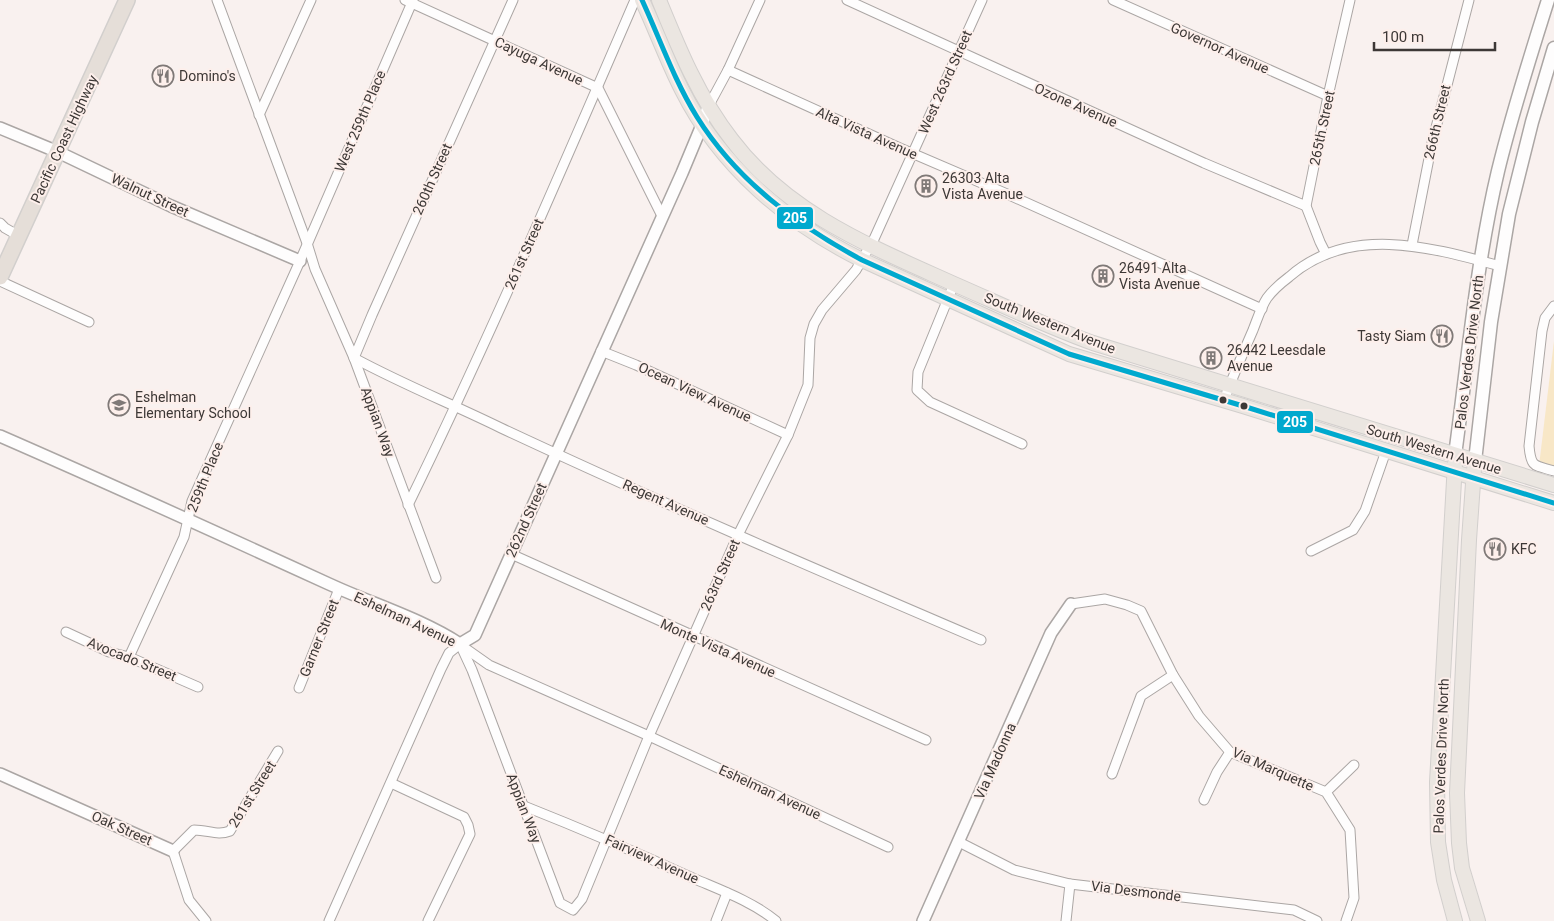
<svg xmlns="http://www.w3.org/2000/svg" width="1554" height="921" font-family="Roboto,sans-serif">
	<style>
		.green { fill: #f8e7c7 }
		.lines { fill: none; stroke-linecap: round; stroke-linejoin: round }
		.minor-casing { stroke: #aba6a4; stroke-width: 11 }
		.tertiary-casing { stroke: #aba6a4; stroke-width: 14 }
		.secondary-casing { stroke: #aba6a4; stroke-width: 15 }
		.primary-casing { stroke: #d2cfcd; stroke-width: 16 }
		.trunk-casing { stroke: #d2cfcd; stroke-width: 18 }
		.minor { stroke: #fefdfd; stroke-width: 9 }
		.tertiary { stroke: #fefdfd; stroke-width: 11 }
		.secondary { stroke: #fefdfd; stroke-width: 12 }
		.primary { stroke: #ebe6e1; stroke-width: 14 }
		.trunk { stroke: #e5ded8; stroke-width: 15 }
		.bus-1-casing { stroke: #fdefeb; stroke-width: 9 }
		.bus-1 { stroke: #00a9ce; stroke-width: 5 }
		.bus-dot { fill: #3d3836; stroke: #fdefeb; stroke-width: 2 }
		.labels { text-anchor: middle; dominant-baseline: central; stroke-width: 4; stroke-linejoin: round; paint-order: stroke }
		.street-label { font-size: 14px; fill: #3d3836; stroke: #fdefeb }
		.poi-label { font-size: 14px; fill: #3d3836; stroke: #fdefeb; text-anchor: start }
		.line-badge { stroke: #fdefeb; stroke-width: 2 }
		.badge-label { font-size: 14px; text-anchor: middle; font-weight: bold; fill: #fff }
	</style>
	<rect width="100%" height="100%" fill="#f9f1ef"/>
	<path class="green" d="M1554 341V470L1539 466Z"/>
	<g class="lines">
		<g class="minor-casing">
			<g id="minor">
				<path d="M217 0 307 243 315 269 354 358 436 578"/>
				<path d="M405 0 598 88 662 216"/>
				<path d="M513 0 372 315 354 358C402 384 452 404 501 428 659 502 820 571 981 640"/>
				<path d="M847 0 1204 163 1306 206"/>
				<path d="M1113 0 1328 96"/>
				<path d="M728 70 900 148 1007 194 1262 309"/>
				<path d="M708 107 728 70 760 0"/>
				<path d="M259 115 311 0"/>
				<path d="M0 223 5 228 19 236"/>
				<path d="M1412 245 1432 143 1469 0"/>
				<path d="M1326 254 1320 242 1306 206 1328 96 1350 0"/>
				<path d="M0 281 89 322"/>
				<path d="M954 284 918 372 917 390 930 402 1022 444"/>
				<path d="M1554 306 1545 318 1542 331 1529 446C1531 468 1534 465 1554 471"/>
				<path d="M601 351 636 365 788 435"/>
				<path d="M1224 400C1233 376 1243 353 1253 330 1257 320 1261 307 1267 298 1273 290 1281 283 1289 277 1349 224 1430 247 1500 266"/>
				<path d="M408 505C489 339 562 169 635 0"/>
				<path d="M1311 551 1353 530 1365 511 1386 451"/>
				<path d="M511 554 926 740"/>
				<path d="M1071 604 1105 599 1127 605 1141 611 1173 675 1199 716 1230 752 1326 792 1350 830 1354 898 1346 921"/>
				<path d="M66 632 109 652 129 657 198 687"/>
				<path d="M460 644 472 670 560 903 573 910 582 899 649 736 738 535 788 435 808 385 810 338 814 324 822 310 856 270 874 239 982 0"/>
				<path d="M462 646 489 665 649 736 888 847"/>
				<path d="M129 657 184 537 192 501 300 261 413 0"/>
				<path d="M299 688 339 589"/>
				<path d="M1112 774 1141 696 1173 675"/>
				<path d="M391 783 464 817 468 825 470 834 428 921"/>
				<path d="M1326 792 1354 765"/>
				<path d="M1204 800 1217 772 1230 752"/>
				<path d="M524 806C582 829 638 853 695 879 723 891 753 902 776 921"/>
				<path d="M959 842 1014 870 1070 884 1294 910 1317 921"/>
				<path d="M206 921 189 900 173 851 194 830C209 830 217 836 230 831L278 751"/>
				<path d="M329 921 441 669 449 653 460 644"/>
				<path d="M716 921 727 893"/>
				<path d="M1066 921 1070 884"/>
			</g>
		</g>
		<g class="tertiary-casing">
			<g id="tertiary">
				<path d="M0 128 58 152 171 206 300 261"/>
				<path d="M0 436C110 484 220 534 329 584 372 604 420 618 460 644L475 635 682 173 702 125 708 107"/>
				<path d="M0 774 173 851"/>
				<path d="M923 921 1051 633 1071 604"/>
			</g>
		</g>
		<g class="secondary-casing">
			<g id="secondary">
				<path d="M1455 455C1468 360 1476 264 1498 171 1512 113 1530 57 1548 0"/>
				<path d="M1475 461 1491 322 1509 214 1532 122 1554 48"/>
			</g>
		</g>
		<g class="primary-casing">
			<g id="primary">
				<path d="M642 0C656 30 667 61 682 90 720 166 787 223 862 260L1069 354 1243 406 1554 503"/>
				<path d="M659 0C679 49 699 98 732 140 788 214 872 247 954 284 1000 304 1046 326 1093 343L1554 485"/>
				<path d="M1474 469 1469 540 1457 793 1459 843 1462 868 1478 921"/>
				<path d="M1455 921 1444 880 1438 842 1437 782 1455 463"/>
			</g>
		</g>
		<g class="trunk-casing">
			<path id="trunk" d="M0 277 127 0"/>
		</g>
		<use href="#minor" class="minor"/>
		<use href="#tertiary" class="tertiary"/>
		<use href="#secondary" class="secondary"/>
		<use href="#primary" class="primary"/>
		<use href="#trunk" class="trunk"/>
		<g class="bus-1-casing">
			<path id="bus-1" d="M642 0C660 39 674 80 697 117 737 181 797 225 862 260L1069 354 1243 406 1554 503"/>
		</g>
		<use href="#bus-1" class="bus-1"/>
	</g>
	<defs>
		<g id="restaurant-ring" transform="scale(1.125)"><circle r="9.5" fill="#fdefeb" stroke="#7f7977" stroke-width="1.5"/><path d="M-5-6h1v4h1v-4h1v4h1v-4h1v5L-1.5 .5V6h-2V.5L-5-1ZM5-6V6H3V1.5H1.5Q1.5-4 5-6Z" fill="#7f7977"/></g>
		<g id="building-ring" transform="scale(1.125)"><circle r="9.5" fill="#fdefeb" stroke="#7f7977" stroke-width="1.5"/><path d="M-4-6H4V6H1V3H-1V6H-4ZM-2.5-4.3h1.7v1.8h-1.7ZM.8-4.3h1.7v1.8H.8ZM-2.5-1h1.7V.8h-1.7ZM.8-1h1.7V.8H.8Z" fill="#7f7977"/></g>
		<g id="school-ring" transform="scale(1.125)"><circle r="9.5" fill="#fdefeb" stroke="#7f7977" stroke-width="1.5"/><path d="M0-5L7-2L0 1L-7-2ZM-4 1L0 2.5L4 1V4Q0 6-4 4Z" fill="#7f7977"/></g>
	</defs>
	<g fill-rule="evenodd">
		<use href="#restaurant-ring" x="163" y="76"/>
		<use href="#building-ring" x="926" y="186"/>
		<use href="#building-ring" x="1103" y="276"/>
		<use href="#restaurant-ring" x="1442" y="336"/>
		<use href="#building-ring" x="1211" y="358"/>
		<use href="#school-ring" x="119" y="405"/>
		<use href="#restaurant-ring" x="1495" y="549"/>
	</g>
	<g class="bus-dot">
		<circle cx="1223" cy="400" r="4.5"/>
		<circle cx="1244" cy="406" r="4.5"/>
	</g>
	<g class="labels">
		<g class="street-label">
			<text transform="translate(1220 48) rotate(24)">Governor Avenue</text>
			<text transform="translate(539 61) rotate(25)">Cayuga Avenue</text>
			<text transform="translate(945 82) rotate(-66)">West 263rd Street</text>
			<text transform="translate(1076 105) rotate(24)">Ozone Avenue</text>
			<text transform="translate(360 121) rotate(-67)">West 259th Place</text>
			<text transform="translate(1437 122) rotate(-77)">266th Street</text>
			<text transform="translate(1322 128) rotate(-78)">265th Street</text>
			<text transform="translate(867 133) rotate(24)">Alta Vista Avenue</text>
			<text transform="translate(64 139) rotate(-65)">Pacific Coast Highway</text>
			<text transform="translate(432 179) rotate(-66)">260th Street</text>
			<text transform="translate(150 195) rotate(25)">Walnut Street</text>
			<text transform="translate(524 254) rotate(-66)">261st Street</text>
			<text transform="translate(1050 323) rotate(22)">South Western Avenue</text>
			<text transform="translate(1469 352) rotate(-83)">Palos Verdes Drive North</text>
			<text transform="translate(695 392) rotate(25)">Ocean View Avenue</text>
			<text transform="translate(378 422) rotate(70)">Appian Way</text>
			<text transform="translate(1434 449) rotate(17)">South Western Avenue</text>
			<text transform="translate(205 477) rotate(-68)">259th Place</text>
			<text transform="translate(666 502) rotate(24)">Regent Avenue</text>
			<text transform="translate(526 520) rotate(-66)">262nd Street</text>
			<text transform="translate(720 575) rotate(-66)">263rd Street</text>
			<text transform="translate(405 619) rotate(25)">Eshelman Avenue</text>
			<text transform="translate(319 638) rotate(-68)">Garner Street</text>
			<text transform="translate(718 648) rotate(24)">Monte Vista Avenue</text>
			<text transform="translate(132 659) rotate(22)">Avocado Street</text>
			<text transform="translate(1441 756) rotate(-88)">Palos Verdes Drive North</text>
			<text transform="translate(995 761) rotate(-66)">Via Madonna</text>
			<text transform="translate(1273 769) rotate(24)">Via Marquette</text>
			<text transform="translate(770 792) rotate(25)">Eshelman Avenue</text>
			<text transform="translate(252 794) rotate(-58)">261st Street</text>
			<text transform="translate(524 808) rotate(69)">Appian Way</text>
			<text transform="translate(122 828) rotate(24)">Oak Street</text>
			<text transform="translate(652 859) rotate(24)">Fairview Avenue</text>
			<text transform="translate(1136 891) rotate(7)">Via Desmonde</text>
		</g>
		<g class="poi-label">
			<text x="179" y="76">Domino's</text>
			<text x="942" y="178">26303 Alta<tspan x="942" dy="16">Vista Avenue</tspan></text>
			<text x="1119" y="268">26491 Alta<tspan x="1119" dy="16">Vista Avenue</tspan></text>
			<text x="1426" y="336" text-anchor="end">Tasty Siam</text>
			<text x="1227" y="350">26442 Leesdale<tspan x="1227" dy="16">Avenue</tspan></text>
			<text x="135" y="397">Eshelman<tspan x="135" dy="16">Elementary School</tspan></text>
			<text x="1511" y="549">KFC</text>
		</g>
	</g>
	<g class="line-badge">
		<rect x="776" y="206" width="38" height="24" rx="5" fill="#00a9ce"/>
		<rect x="1276" y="410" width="38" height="24" rx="5" fill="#00a9ce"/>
	</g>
	<g class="badge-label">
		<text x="795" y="223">205</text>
		<text x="1295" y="427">205</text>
	</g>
	<path d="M1374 42v8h121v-8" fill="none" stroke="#3d3836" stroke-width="2.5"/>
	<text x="1382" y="42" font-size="15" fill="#3d3836" stroke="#fdefeb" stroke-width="4" paint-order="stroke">100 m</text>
</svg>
